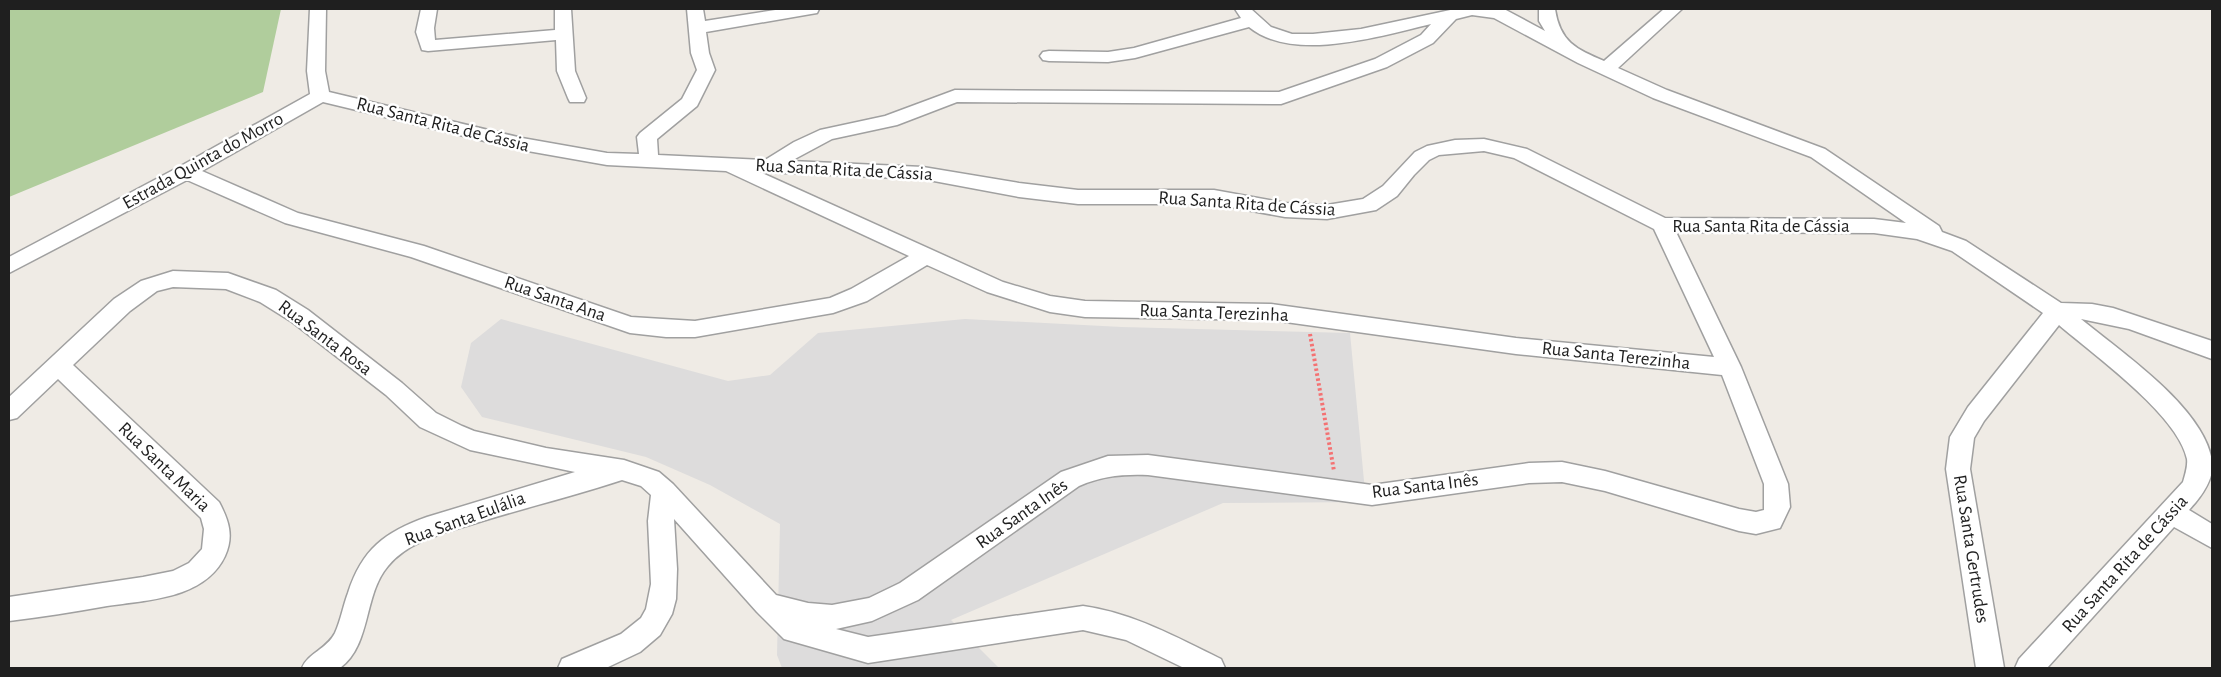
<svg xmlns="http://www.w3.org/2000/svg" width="2221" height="677" font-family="'Alegreya Sans',sans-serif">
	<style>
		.residential { fill: #dddcdc }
		.forest { fill: #b0cd9c }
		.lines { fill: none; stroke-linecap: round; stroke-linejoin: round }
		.minor-casing { stroke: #a0a0a0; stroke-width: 3 }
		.path { stroke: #f47273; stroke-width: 4; stroke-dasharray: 2.5 2.5; stroke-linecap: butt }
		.minor { fill: #fff; fill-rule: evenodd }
		.labels { text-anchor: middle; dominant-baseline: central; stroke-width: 5; stroke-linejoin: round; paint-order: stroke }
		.street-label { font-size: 19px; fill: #1f1f1f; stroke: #fff }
	</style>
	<rect width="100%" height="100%" fill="#efebe5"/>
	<path class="residential" d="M501 319 728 381 770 375 818 333 965 319 1122 327 1350 333 1366 502 1223 503 951 620 999 668H782L777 655 780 524 710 485 646 457 482 417 461 387 471 343Z"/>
	<path class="forest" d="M9 9H281L263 92 9 197Z"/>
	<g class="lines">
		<g class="minor-casing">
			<g id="minor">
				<path d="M310 9H326L325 71 329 92 522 138 607 153 639 154 637 137 640 133 682 99 697 70 691 53 687 9H703L705 21 782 9H819L817 13 811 14 706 32 709 53 715 70 697 106 657 139 658 155 765 160 794 142 820 130 885 116 955 90 1279 92 1375 59 1421 35 1431 24C1381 36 1293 63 1249 27L1135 58 1108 62 1049 61 1043 60 1040 56 1043 52 1049 51 1108 52 1134 48 1241 18 1235 9H1251L1271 27 1292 34H1313L1361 29 1455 9H1504L1545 31 1539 21V9H1555C1560 42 1576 49 1604 61L1664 9H1682L1618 68 1667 90 1825 149 1939 226 1942 232 1966 241 2061 303 2092 304 2113 308 2212 341V359L2129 329 2081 319C2122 353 2202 406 2212 460 2215 479 2201 497 2189 510L2212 524V548L2174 527 2047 668H2015L2019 659 2183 482C2185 475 2188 466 2187 459 2178 415 2094 355 2059 325L1984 421 1974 438 1970 469 2004 668H1976L1946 469 1950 437 1968 407 2043 313 1952 251 1917 239 1874 233 1676 232 1741 367 1788 484 1790 507 1780 528 1756 534 1739 531 1605 491 1562 482 1529 483 1372 505 1148 475C1123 474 1102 476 1079 486L918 600 872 621 836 629 868 637 1083 606C1133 613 1176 637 1221 659L1225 668H1184L1126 640 1083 630 868 663 784 639 757 612 674 519 677 569 676 599 672 614 660 635 640 652 606 668H558L562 659 621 634 641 618 646 609 651 584 648 521 651 495 641 486 622 480C574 496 524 508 476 523 444 533 410 540 388 566 363 595 372 644 340 668H302C308 653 327 649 335 633 341 620 343 606 348 593 362 549 385 532 427 517L575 472 470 450 420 427 386 395 292 322 260 302 226 289 173 287 157 291 130 311 73 365 219 502C229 521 234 536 225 556 205 599 147 600 107 606 74 612 42 617 9 621V597L143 577 173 571 189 563 202 549 204 529 201 518 58 379 17 418 9 420V397L114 299 141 281 173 271 228 273 276 290 308 310 402 383 436 413 462 426 474 431 546 448 624 460 659 472 673 484 776 595 808 603 832 605 869 598 900 583 1061 472 1108 456 1148 455 1372 485 1529 463 1562 462 1605 471 1739 509 1756 512 1764 510V484L1722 375 1516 354 1271 320 1085 317 1050 312 987 292 927 265 867 301 833 313 695 337H666L630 333 411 257 285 223 187 180 9 273V257L179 167 310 94 307 71ZM1472 15 1494 18 1578 63 1653 98 1811 157 1906 223 1874 219 1665 218 1527 149 1484 139 1455 140 1427 146 1415 152 1383 186 1363 199 1327 205 1285 203 1214 190H1078L1019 183 923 167 791 161 832 139 897 125 957 102 1281 104 1387 67 1433 43 1456 19ZM323 102 522 150 607 165 726 171 909 256 851 289 830 298 695 321 631 317 424 246 298 213 202 171ZM1484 151 1514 158 1654 229 1714 357 1516 338 1271 304 1085 301 1050 296 1003 282 760 172 923 179 1019 197 1078 204H1214L1285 217 1327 219 1376 210 1397 196 1414 175 1429 160 1439 155Z"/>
				<path d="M421 9H437L434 28 435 40 555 30V9H571L575 71 586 98 584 102H570L568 98 557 71 556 40 428 51 422 50 416 32Z"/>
			</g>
		</g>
		<path class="path" d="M1310 334 1334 471"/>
		<use href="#minor" class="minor"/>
	</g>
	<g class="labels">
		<g class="street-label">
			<text transform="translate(443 125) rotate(14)">Rua Santa Rita de Cássia</text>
			<text transform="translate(203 161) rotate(-29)">Estrada Quinta do Morro</text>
			<text transform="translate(844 170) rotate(3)">Rua Santa Rita de Cássia</text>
			<text transform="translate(1247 204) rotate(4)">Rua Santa Rita de Cássia</text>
			<text x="1761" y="226">Rua Santa Rita de Cássia</text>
			<text transform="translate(555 299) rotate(19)">Rua Santa Ana</text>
			<text transform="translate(1214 313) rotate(2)">Rua Santa Terezinha</text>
			<text transform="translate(325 338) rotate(37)">Rua Santa Rosa</text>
			<text transform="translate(1616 356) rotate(6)">Rua Santa Terezinha</text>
			<text transform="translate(164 467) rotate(44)">Rua Santa Maria</text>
			<text transform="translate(1425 486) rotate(-7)">Rua Santa Inês</text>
			<text transform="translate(1022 514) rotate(-35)">Rua Santa Inês</text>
			<text transform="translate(465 519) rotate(-20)">Rua Santa Eulália</text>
			<text transform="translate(1971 549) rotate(81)">Rua Santa Gertrudes</text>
			<text transform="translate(2125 564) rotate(-48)">Rua Santa Rita de Cássia</text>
		</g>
	</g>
	<rect width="2221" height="677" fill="none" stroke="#1f1f1f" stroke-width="20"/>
</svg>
